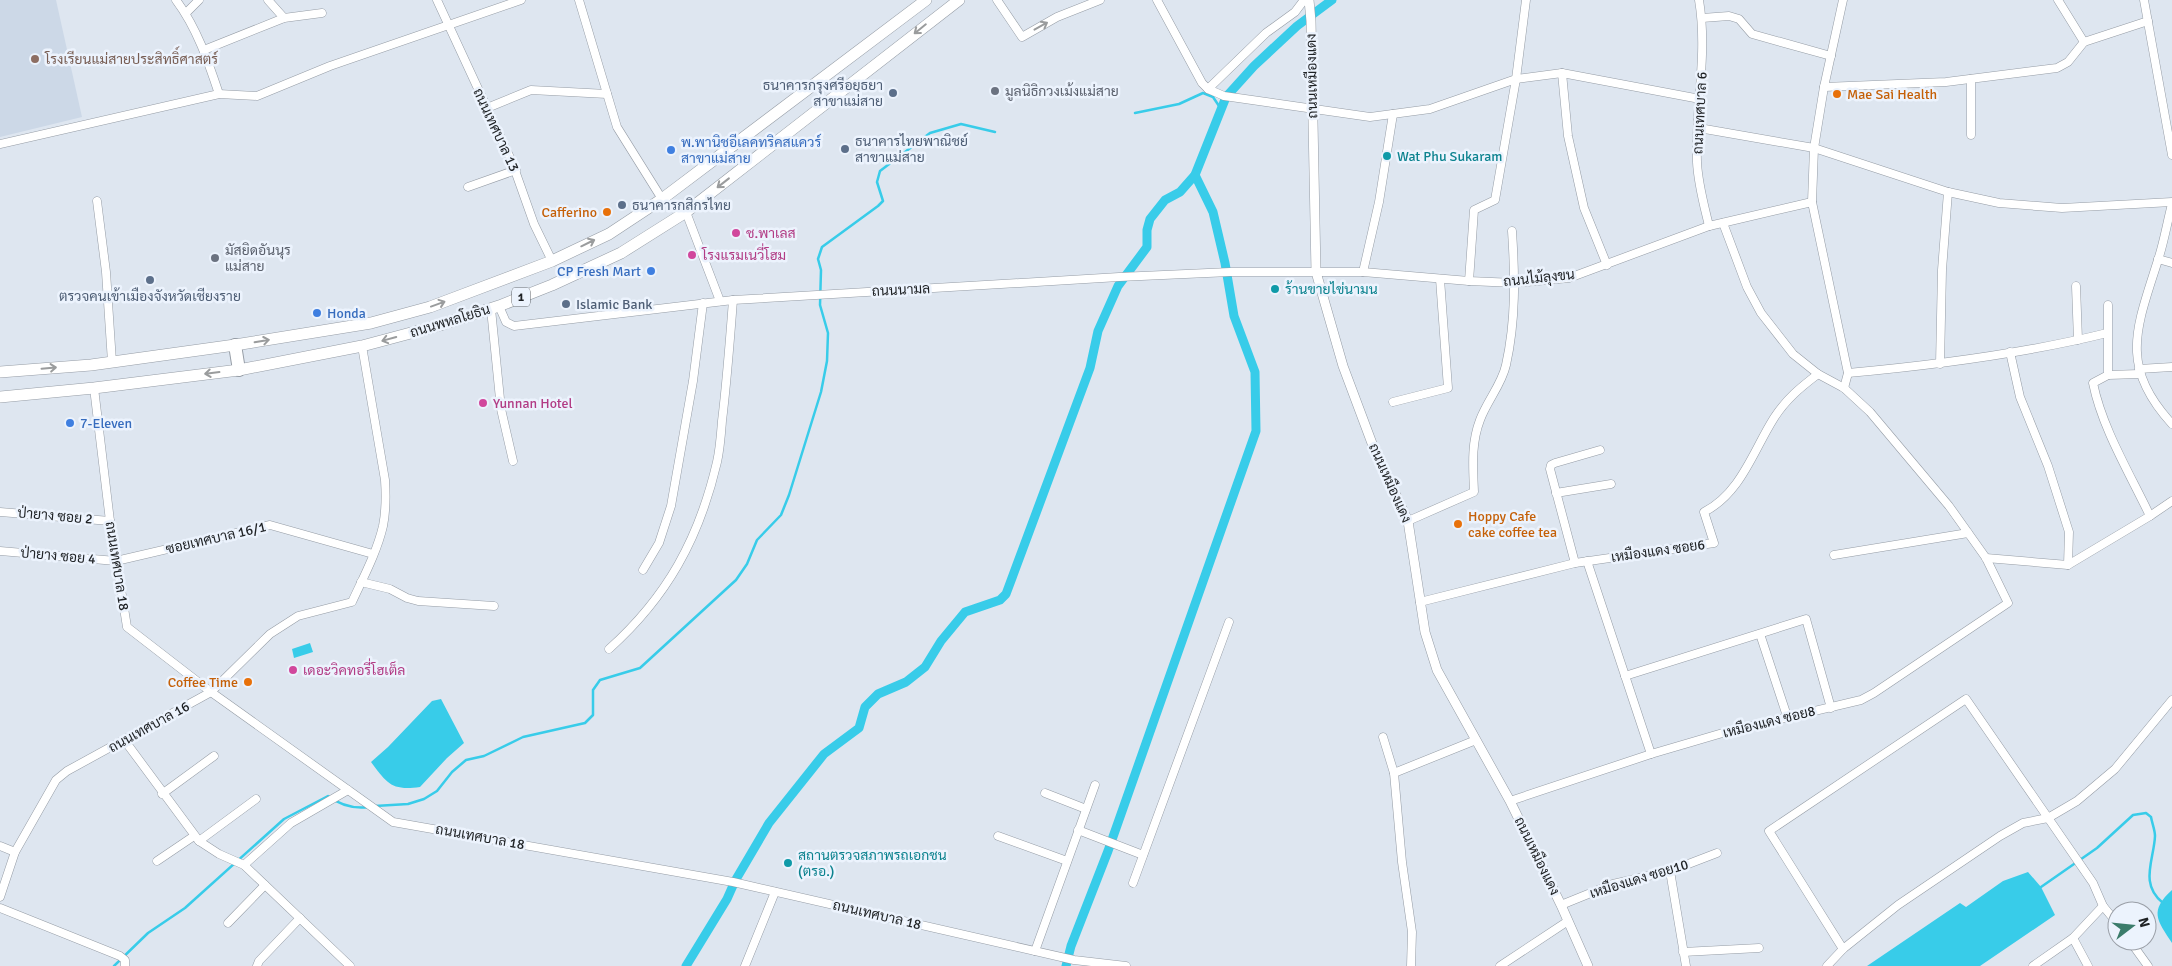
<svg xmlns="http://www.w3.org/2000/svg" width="2172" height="966" font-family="Signika,Sarabun,sans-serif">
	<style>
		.built { fill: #ccd8e7 }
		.water { fill: #38cce9 }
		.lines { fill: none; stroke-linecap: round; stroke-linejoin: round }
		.stream { stroke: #38cce9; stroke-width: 2.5 }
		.canal { stroke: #38cce9; stroke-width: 9 }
		.minor-casing { stroke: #959ca5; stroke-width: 9 }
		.tertiary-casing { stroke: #959ca5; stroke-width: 10 }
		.primary-casing { stroke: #959ca5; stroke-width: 12 }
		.trunk-casing { stroke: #959ca5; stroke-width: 14 }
		.minor { stroke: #fff; stroke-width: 8 }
		.tertiary { stroke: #fff; stroke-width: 9 }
		.primary { stroke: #fff; stroke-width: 11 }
		.trunk { stroke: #fff; stroke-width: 12 }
		.oneway { stroke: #9a9c9d }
		.education-dot { fill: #8d6e63; stroke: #ecf3fd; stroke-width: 2 }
		.worship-dot { fill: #6b7280; stroke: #ecf3fd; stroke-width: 2 }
		.service-dot { fill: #5c6f8a; stroke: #ecf3fd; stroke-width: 2 }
		.food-dot { fill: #e8710a; stroke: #ecf3fd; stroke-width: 2 }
		.shop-dot { fill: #3f7fe0; stroke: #ecf3fd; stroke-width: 2 }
		.culture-dot { fill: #0f9aa8; stroke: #ecf3fd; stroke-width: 2 }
		.hotel-dot { fill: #d1479c; stroke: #ecf3fd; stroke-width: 2 }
		.labels { text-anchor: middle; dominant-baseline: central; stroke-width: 5; stroke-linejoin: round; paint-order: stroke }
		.shield { fill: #ecf3fd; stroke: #5c6166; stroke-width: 1 }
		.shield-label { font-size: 12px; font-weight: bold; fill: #1f2225 }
		.education-label { font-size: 14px; fill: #785e54; stroke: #ecf3fd; text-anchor: start }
		.street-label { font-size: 14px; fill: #1f2225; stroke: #ecf3fd }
		.service-label { font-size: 14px; fill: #4e5e75; stroke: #ecf3fd; text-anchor: start }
		.worship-label { font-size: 14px; fill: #5b616d; stroke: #ecf3fd; text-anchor: start }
		.food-label { font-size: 14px; fill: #c56008; stroke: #ecf3fd; text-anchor: start }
		.shop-label { font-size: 14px; fill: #366cbe; stroke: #ecf3fd; text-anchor: start }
		.culture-label { font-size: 14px; fill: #0d838f; stroke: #ecf3fd; text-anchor: start }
		.hotel-label { font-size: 14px; fill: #b23c85; stroke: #ecf3fd; text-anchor: start }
	</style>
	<rect width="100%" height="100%" fill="#dee6f0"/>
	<path class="built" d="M0 0H56L82 117 0 137Z"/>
	<g class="water">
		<path d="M310 643 313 652 294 658 292 649Z"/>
		<path d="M441 699 464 743 447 758 420 787C391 791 387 783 371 762L388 747 432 701Z"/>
		<path d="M2028 872 2041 887 2055 915 1980 966H1867L1960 903 1966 907 2003 881Z"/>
		<path d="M2172 890V943C2157 920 2149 911 2172 890Z"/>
	</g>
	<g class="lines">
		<g class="stream">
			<path d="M1135 113 1179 104 1203 93 1213 97 1221 109"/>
			<path d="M375 806 408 804 424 799 437 791 452 772 466 760 484 756 523 737 585 723 593 715V690L600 680 640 668 736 580 747 564 757 540 781 515 789 495 821 392 827 361 828 333 820 305 821 270 818 259 822 247 878 206 883 201 877 182 880 171 930 133 961 124 995 132"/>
			<path d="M2041 887 2097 848 2133 815 2146 813 2151 817C2152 823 2155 830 2155 836 2154 860 2139 884 2163 903"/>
			<path d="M114 966 148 933 185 908 284 819 328 796C340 805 354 809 369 807"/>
		</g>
		<g class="canal">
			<path d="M686 966 727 899 735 881 769 823 824 754 859 728 865 707 878 694 906 682 925 667 941 641 965 612 1000 600 1006 594 1090 368 1098 331 1118 286 1147 247V230L1150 219 1165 200 1180 192 1195 175 1226 97 1254 66 1297 26 1332 0"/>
			<path d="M1066 966 1071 946 1108 851 1256 431 1255 372 1234 316 1225 263 1213 212 1195 175"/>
		</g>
		<g class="minor-casing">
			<g id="minor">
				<path d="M176 0C197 28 208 61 219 94"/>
				<path d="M268 0 284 18"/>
				<path d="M437 0 512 162 534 224 552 261"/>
				<path d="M579 0 617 127 662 199"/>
				<path d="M997 0 1022 37 1057 17 1100 0"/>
				<path d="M1157 0 1202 83 1208 89 1224 96 1370 117 1430 109 1516 79 1562 73 1700 99"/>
				<path d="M1699 0C1708 54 1695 107 1697 162 1698 184 1704 205 1709 226"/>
				<path d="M1843 0 1824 87 1814 148 1812 202 1848 373 1844 388"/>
				<path d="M2144 0 2172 155"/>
				<path d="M186 13 199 0"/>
				<path d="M1702 18 1729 16 1739 19 1752 34 1831 56"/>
				<path d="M2084 42 2148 21"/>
				<path d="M204 50 284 18 322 13"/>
				<path d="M1562 73 1568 136 1584 208 1607 265"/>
				<path d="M1971 79V135"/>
				<path d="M1824 87 1946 82 2057 68 2068 62 2084 42 2058 0"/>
				<path d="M1208 89 1266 33 1295 12 1304 0"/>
				<path d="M487 108 531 90 607 94"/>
				<path d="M1699 128 1814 148 1948 192 1999 203 2062 208 2172 202"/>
				<path d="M0 144 219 94 257 96 330 66 521 0"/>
				<path d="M468 187 516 170"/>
				<path d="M97 201 106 272 112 362"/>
				<path d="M2172 204C2167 223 2164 242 2158 260 2137 327 2118 365 2172 424"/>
				<path d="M686 212 720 301"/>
				<path d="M2158 259 2172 263"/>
				<path d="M1363 272 1379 202 1393 114"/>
				<path d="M1469 281 1474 210 1495 200 1516 79 1526 0"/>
				<path d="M2076 286 2078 340"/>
				<path d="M2108 305V375L2093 383C2102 428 2130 474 2150 516"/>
				<path d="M499 306 506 322 514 326 733 300 1119 277 1230 272H1363L1469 281 1515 283 1569 278 1709 226 1812 202"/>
				<path d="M491 309 501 409 513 461"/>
				<path d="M2010 352 2020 397 2048 466 2069 532 2068 565"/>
				<path d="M1940 364 1942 270 1948 192"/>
				<path d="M2139 369 2172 367"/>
				<path d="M1848 373C1935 365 2023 354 2107 333"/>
				<path d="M2108 375 2139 374"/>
				<path d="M94 388 110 521 127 627 211 692 393 822 733 882 1074 960 1126 966"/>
				<path d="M1393 402 1448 388 1440 279"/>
				<path d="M1556 493 1611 484"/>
				<path d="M0 512 110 521"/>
				<path d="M1408 521 1474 492C1473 467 1471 443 1480 420 1487 401 1502 384 1506 365 1516 320 1515 276 1512 231"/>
				<path d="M0 551 116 561 270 525 373 554"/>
				<path d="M1834 555 1968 533"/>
				<path d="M1986 558 2068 565 2150 516 2172 501"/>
				<path d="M1587 561 1651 754"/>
				<path d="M1575 563 1550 469 1551 465 1555 463 1600 450"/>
				<path d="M643 570 659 543 671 506 693 381 703 303"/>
				<path d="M361 582 390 589 407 598 418 601 494 606"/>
				<path d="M1420 602 1575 563 1714 543 1704 512C1741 493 1753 451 1774 418 1786 399 1801 387 1818 374"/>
				<path d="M1760 634 1787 716"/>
				<path d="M609 649C667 597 699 539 717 462 720 449 721 434 722 421 727 380 730 340 733 300"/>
				<path d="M1625 676 1806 619 1831 708"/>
				<path d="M1383 737 1394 773"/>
				<path d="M125 741 199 841 219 854 244 865 350 966"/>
				<path d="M1045 793 1086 809"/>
				<path d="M162 794 214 756"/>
				<path d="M1510 801 1651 754 1726 732 1861 700 1874 693 2008 603 1986 558 1949 506 1870 412 1844 388 1818 374 1793 354 1761 313 1747 287 1723 223"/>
				<path d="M1078 830 1143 855"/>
				<path d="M998 836 1067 861"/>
				<path d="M199 841 256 799"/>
				<path d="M0 846 15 852"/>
				<path d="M157 861 194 836"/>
				<path d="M244 865 291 823 348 790"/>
				<path d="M1670 871 1686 966"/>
				<path d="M1133 883 1229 622"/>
				<path d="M0 897 15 852 56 780 67 771 211 692 270 634 298 616 352 602C363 578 377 552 383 526 386 511 386 495 385 480L362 346"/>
				<path d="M1561 905 1613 884 1670 871 1717 853"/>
				<path d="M0 908 120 956 125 960V966"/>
				<path d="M228 923 265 885"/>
				<path d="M2073 938 2088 966"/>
				<path d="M2130 941 2148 966"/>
				<path d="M1843 949 1769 831 1966 699 2093 883 2103 906 2117 923"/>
				<path d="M1035 951 1095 785"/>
				<path d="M1683 952 1759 948"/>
				<path d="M257 966 259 961 300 918"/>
				<path d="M745 966 775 892"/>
				<path d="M1411 966 1412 932 1402 862 1394 773 1476 740"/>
				<path d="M1500 966 1568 921"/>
				<path d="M1827 966 1843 949 1898 905 2000 836 2023 823 2048 818 2077 801 2115 769 2172 700"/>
				<path d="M2033 966 2073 938 2103 906"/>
			</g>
		</g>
		<g class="tertiary-casing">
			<path id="tertiary" d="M1309 0 1311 21 1316 272 1343 366 1373 446 1408 521 1425 632 1437 670 1510 801 1561 905 1588 966"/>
		</g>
		<g class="primary-casing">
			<g id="primary">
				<path d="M0 372 91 365 235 345 371 323 430 307 552 261 609 234 662 199 926 0"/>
				<path d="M0 397 94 388 239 370 362 346 437 326 499 306 552 285 621 253 686 212 959 0"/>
			</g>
		</g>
		<g class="trunk-casing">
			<path id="trunk" d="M235 345 239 370"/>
		</g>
		<use href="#minor" class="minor"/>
		<use href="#tertiary" class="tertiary"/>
		<use href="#primary" class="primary"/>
		<use href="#trunk" class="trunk"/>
	</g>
	<defs><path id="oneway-shaft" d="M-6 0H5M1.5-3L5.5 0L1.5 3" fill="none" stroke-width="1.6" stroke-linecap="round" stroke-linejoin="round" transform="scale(1.25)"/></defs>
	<g class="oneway">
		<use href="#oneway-shaft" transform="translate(1041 26) rotate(-29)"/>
		<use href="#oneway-shaft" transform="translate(920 29) rotate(141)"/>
		<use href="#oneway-shaft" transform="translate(723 183) rotate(142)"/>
		<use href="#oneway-shaft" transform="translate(588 243) rotate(-26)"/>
		<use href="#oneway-shaft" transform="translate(438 304) rotate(-20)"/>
		<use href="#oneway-shaft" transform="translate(389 339) rotate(165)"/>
		<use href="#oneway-shaft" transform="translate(262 341) rotate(-9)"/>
		<use href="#oneway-shaft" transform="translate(49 368) rotate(-5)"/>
		<use href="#oneway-shaft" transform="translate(212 373) rotate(173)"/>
	</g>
	<circle class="education-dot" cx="35" cy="59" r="5"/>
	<g class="worship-dot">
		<circle cx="995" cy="91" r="5"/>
		<circle cx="215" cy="258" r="5"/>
	</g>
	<g class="service-dot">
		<circle cx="893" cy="93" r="5"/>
		<circle cx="845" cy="149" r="5"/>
		<circle cx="622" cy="205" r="5"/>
		<circle cx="150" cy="280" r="5"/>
		<circle cx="566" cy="304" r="5"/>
	</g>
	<g class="food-dot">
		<circle cx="1837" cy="94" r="5"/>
		<circle cx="607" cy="212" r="5"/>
		<circle cx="1458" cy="524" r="5"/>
		<circle cx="248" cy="682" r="5"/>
	</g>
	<g class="shop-dot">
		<circle cx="671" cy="150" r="5"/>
		<circle cx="651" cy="271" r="5"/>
		<circle cx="317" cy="313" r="5"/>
		<circle cx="70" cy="423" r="5"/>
	</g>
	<g class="culture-dot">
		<circle cx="1387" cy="156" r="5"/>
		<circle cx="1275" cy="289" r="5"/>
		<circle cx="788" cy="863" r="5"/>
	</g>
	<g class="hotel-dot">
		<circle cx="736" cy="233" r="5"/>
		<circle cx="692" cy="255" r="5"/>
		<circle cx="483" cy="403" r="5"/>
		<circle cx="293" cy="670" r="5"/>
	</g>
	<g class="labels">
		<rect class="shield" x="512" y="287.5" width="18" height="19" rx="4"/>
		<g class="shield-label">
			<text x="521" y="297">1</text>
		</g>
		<g class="education-label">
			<text x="45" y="59">โรงเรียนแม่สายประสิทธิ์ศาสตร์</text>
		</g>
		<g class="street-label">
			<text transform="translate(1312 76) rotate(-91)">ถนนเหมืองแดง</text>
			<text transform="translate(1700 113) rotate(-87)">ถนนเทศบาล 6</text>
			<text transform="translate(496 130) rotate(65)">ถนนเทศบาล 13</text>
			<text transform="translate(1539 278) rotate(-6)">ถนนไม้ลุงขน</text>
			<text transform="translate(901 290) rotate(-3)">ถนนนามล</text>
			<text transform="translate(450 321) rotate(-17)">ถนนพหลโยธิน</text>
			<text transform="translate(1390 483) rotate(66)">ถนนเหมืองแดง</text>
			<text transform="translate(55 516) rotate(5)">ป่ายาง ซอย 2</text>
			<text transform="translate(216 538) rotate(-13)">ซอยเทศบาล 16/1</text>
			<text transform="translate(1658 551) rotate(-8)">เหมืองแดง ซอย6</text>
			<text transform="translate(58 556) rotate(5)">ป่ายาง ซอย 4</text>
			<text transform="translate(117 566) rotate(81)">ถนนเทศบาล 18</text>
			<text transform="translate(1769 722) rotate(-14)">เหมืองแดง ซอย8</text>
			<text transform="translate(149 727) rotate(-29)">ถนนเทศบาล 16</text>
			<text transform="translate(480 837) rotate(10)">ถนนเทศบาล 18</text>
			<text transform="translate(1537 856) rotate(64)">ถนนเหมืองแดง</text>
			<text transform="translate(1639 879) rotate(-17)">เหมืองแดง ซอย10</text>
			<text transform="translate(877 915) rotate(13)">ถนนเทศบาล 18</text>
		</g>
		<g class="service-label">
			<text x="883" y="85" text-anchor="end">ธนาคารกรุงศรีอยุธยา<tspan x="883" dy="16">สาขาแม่สาย</tspan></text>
			<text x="855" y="141">ธนาคารไทยพาณิชย์<tspan x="855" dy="16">สาขาแม่สาย</tspan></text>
			<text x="632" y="205">ธนาคารกสิกรไทย</text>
			<text x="150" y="296" text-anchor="middle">ตรวจคนเข้าเมืองจังหวัดเชียงราย</text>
			<text x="576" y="304">Islamic Bank</text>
		</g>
		<g class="worship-label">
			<text x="1005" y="91">มูลนิธิกวงเม้งแม่สาย</text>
			<text x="225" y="250">มัสยิดอันนุร<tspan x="225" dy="16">แม่สาย</tspan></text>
		</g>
		<g class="food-label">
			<text x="1847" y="94">Mae Sai Health</text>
			<text x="597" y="212" text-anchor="end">Cafferino</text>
			<text x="1468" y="516">Hoppy Cafe<tspan x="1468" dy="16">cake coffee tea</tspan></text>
			<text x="238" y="682" text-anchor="end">Coffee Time</text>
		</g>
		<g class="shop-label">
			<text x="681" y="142">พ.พานิชอีเลคทริคสแควร์<tspan x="681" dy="16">สาขาแม่สาย</tspan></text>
			<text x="641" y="271" text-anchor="end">CP Fresh Mart</text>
			<text x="327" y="313">Honda</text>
			<text x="80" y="423">7-Eleven</text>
		</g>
		<g class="culture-label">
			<text x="1397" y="156">Wat Phu Sukaram</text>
			<text x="1285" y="289">ร้านขายไข่นามน</text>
			<text x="798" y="855">สถานตรวจสภาพรถเอกชน<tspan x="798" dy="16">(ตรอ.)</tspan></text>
		</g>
		<g class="hotel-label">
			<text x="746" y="233">ช.พาเลส</text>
			<text x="702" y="255">โรงแรมเนวี่โฮม</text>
			<text x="493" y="403">Yunnan Hotel</text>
			<text x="303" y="670">เดอะวิคทอรี่โฮเต็ล</text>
		</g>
	</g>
	<g transform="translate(2132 926) rotate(74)"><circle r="24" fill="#ecf3fd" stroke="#9a9fa7"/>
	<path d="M0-4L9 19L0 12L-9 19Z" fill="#3b7c6b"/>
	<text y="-8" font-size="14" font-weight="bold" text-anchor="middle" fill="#1f2225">N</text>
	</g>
</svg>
